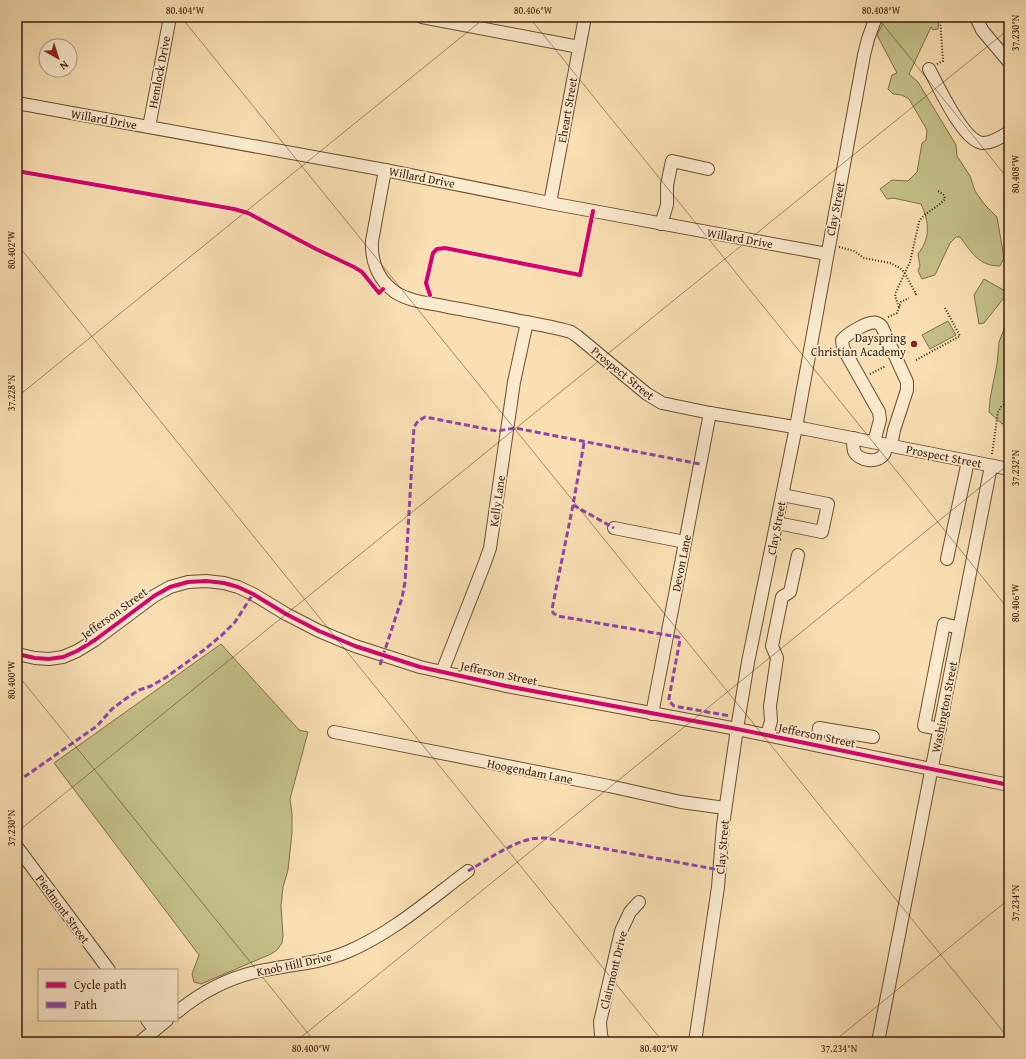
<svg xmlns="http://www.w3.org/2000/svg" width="1026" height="1059" font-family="'Gentium Book Plus',serif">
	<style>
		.green { fill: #c4c088; stroke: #7e6e48 }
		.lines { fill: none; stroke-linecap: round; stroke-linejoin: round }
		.minor-casing { stroke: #684e32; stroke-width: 14 }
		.path { stroke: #381d07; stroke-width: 2; stroke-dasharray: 1 2; stroke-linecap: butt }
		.minor { stroke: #fbeacd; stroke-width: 12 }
		.quiet { stroke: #8e44ad; stroke-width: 3; stroke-dasharray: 6 3; stroke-linecap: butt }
		.cycleway-casing { stroke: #fbeacd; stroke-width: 6 }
		.cycleway { stroke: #d6006c; stroke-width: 4 }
		.ticks { fill: none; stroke: #381d07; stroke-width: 1; stroke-opacity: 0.45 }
		.poi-dot { fill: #8f2418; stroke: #fbeacd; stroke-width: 1.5 }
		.labels { text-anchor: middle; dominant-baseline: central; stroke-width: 3.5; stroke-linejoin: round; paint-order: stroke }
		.street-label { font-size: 12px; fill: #381d07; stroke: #fbeacd }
		.poi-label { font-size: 12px; fill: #381d07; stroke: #fbeacd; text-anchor: end }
		.neatline { fill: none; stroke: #381d07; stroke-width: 1.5 }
		.ticks-label { font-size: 10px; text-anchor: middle; fill: #381d07 }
	</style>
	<rect width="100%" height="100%" fill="#f9dfb2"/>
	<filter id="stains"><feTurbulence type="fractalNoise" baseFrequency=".005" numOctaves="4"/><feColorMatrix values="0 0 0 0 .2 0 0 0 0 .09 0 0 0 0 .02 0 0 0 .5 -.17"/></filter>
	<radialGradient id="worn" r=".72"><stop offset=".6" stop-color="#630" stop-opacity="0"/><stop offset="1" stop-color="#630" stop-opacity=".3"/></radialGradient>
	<g class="green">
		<path d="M886 17H940L939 18 938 29 933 30 931 27 909 74 918 82 956 145 957 156 970 176 975 191 985 205 997 217 1004 258 1000 266C979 266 972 253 960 237H956L950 243 935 275 922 279 918 271 920 266 918 254C931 237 929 222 921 204L893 198 887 199 880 189 892 180 908 181 917 172 922 143 926 140 927 130 909 99 902 95 893 94 888 89 892 75 897 73 877 35Z"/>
		<path d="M984 279 1007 292V294L984 323 979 324 974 295Z"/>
		<path d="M1009 316V421L1002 424 989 412 990 399 997 364 999 342Z"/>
		<path d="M948 321 956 335 930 349 922 335Z"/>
		<path d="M221 644 299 730 308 732 290 799 292 815V832L288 870 283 887 281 906 283 936 282 943 277 950 271 954 201 984 194 982 192 974 199 955 54 763Z"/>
	</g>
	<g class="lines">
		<g class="minor-casing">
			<g id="minor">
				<path d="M422 17 579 47"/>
				<path d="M976 17 982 30 1009 62"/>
				<path d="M929 69C938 85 963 142 983 143 993 143 1001 137 1009 132"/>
				<path d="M17 103 385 170 550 203 827 254"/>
				<path d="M149 127 170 17"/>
				<path d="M385 170 372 241C371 261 378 280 395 292 410 302 431 303 448 307 472 311 496 316 520 321 537 324 554 327 571 332L577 336 647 394 662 403 710 413 806 429 1009 469"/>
				<path d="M550 203 585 17"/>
				<path d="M661 224 667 205V185L672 161 708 169"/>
				<path d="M854 438C853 442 853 447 854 451 858 461 878 464 884 454 885 452 886 448 887 445"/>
				<path d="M874 442 880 420 879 412 843 348 842 340C847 334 869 320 877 323 878 323 882 326 882 327L907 382V390L894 430 891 446"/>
				<path d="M777 523 822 532 828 504 782 495"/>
				<path d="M614 528 685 542"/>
				<path d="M947 559 968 461"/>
				<path d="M17 654 35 658 49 659 63 657 77 651 95 640 154 596 170 587 188 582 206 581 224 583 238 587 253 594 286 614 319 631 355 646 420 667 506 686 737 729 1009 785"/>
				<path d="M442 672 484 565 490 548 514 382 527 322"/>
				<path d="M652 714 710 413"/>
				<path d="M940 729 924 726 944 624 959 628"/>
				<path d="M334 732 609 786 681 802 725 808"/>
				<path d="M767 735 771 721 770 706 777 658 772 646 782 597 790 592 798 555"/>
				<path d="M817 745 819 728 873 737"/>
				<path d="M17 847 109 970"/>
				<path d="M177 1012C200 993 226 979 255 972 286 965 317 964 347 952 392 933 429 900 468 871"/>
				<path d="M147 1020 155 1030"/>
				<path d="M140 1042 167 1020"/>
				<path d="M603 1042 601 1035 600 1022 621 931 630 912 639 902"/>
				<path d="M695 1042 718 887 723 825 737 729 748 662 796 427 864 55 868 39 876 17"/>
				<path d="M878 1042 991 466"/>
			</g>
		</g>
		<g class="path">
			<path d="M937 64 943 61 940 18 942 17"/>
			<path d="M839 247 854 251 864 258 890 263 900 268 904 272 916 294 914 295"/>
			<path d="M899 307 895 296 896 292 910 262 919 222C924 212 938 208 945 199L944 195 938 191"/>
			<path d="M888 317 897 313 901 302 909 298"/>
			<path d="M916 360 960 336 945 308"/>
			<path d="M870 374 886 366"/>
			<path d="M992 454 998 412 1001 407 1009 401"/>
		</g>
		<use href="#minor" class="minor"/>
		<g class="quiet">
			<path d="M584 443 573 505 552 609 553 613 558 616 678 637 680 638V640L669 698V701L674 706 730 716"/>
			<path d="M573 505 614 528"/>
			<path d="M380 665 402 598 405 582 414 427 418 421 425 417 497 431 515 428 700 464"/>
			<path d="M17 782 97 726 112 709 124 700 139 690 151 686 165 678 204 650 222 635 235 622 253 594"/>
			<path d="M468 871C487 860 509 844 531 839 535 838 541 838 546 838L720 870"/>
		</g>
		<g class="cycleway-casing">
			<g id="cycleway">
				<path d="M17 171 234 209 248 213 316 249 354 267 362 272 379 293 383 289"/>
				<path d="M430 295 426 283 432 257 433 253 437 249 445 248 580 275 593 211"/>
				<path d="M17 654 35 658 49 659 63 657 77 651 95 640 154 596 170 587 188 582 206 581 224 583 238 587 253 594 286 614 319 631 355 646 420 667 506 686 737 729 1009 785"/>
			</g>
		</g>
		<use href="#cycleway" class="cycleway"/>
	</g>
	<path class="ticks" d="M181 17 1009 1039M529 17 1009 610M877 17 1009 180M17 244 663 1042M17 397 486 17M17 674 315 1042M17 832 1009 29M295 1042 1009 464M833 1042 1009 899"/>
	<circle class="poi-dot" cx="914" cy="344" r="4"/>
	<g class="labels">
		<g class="street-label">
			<text transform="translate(159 72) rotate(-79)">Hemlock Drive</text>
			<text transform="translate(567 110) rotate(-80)">Eheart Street</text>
			<text transform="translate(104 119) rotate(10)">Willard Drive</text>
			<text transform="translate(422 177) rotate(11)">Willard Drive</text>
			<text transform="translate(835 209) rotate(-79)">Clay Street</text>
			<text transform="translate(740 238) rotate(10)">Willard Drive</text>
			<text transform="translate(623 373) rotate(39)">Prospect Street</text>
			<text transform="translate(944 456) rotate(11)">Prospect Street</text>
			<text transform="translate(497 501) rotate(-82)">Kelly Lane</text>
			<text transform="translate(776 528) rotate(-79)">Clay Street</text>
			<text transform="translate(681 563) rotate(-79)">Devon Lane</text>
			<text transform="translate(114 613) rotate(-36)">Jefferson Street</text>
			<text transform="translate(499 673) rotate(12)">Jefferson Street</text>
			<text transform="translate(944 707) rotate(-79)">Washington Street</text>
			<text transform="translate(817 735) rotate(12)">Jefferson Street</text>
			<text transform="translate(530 771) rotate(11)">Hoogendam Lane</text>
			<text transform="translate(722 847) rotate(-85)">Clay Street</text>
			<text transform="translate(63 909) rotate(54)">Piedmont Street</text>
			<text transform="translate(294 964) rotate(-12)">Knob Hill Drive</text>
			<text transform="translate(613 970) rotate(-76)">Clairmont Drive</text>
		</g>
		<g class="poi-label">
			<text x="906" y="337">Dayspring<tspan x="906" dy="14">Christian Academy</tspan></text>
		</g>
	</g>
	<rect width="1026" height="1059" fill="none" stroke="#f9dfb2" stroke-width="44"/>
	<rect x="38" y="969" width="140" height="52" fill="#fbeacd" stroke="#ad987e"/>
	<rect x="46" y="982" width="20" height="6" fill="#d6006c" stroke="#ad987e"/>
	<text x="74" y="989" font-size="12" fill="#381d07">Cycle path</text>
	<rect x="46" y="1002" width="20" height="6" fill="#8e44ad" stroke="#ad987e"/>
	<text x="74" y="1009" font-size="12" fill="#381d07">Path</text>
	<g transform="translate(58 58) rotate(141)"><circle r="19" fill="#fbeacd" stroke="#ad987e"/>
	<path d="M0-3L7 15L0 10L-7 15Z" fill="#8f2418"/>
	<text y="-6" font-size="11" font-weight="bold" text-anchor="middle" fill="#381d07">N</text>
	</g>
	<rect x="22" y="22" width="982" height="1015" class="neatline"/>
	<g class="ticks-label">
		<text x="185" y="14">80.404°W</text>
		<text x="533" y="14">80.406°W</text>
		<text x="881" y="14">80.408°W</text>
		<text transform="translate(1015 33) rotate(-90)" y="4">37.230°N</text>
		<text transform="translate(1015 174) rotate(-90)" y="4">80.408°W</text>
		<text transform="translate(11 250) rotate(-90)" y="4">80.402°W</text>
		<text transform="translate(11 393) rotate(-90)" y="4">37.228°N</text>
		<text transform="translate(1015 468) rotate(-90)" y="4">37.232°N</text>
		<text transform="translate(1015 603) rotate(-90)" y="4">80.406°W</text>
		<text transform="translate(11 680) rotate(-90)" y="4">80.400°W</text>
		<text transform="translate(11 828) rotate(-90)" y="4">37.230°N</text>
		<text transform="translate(1015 903) rotate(-90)" y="4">37.234°N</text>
		<text x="311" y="1052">80.400°W</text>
		<text x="659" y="1052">80.402°W</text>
		<text x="839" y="1052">37.234°N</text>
	</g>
	<rect width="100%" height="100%" filter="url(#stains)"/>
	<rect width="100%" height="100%" fill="url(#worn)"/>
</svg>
